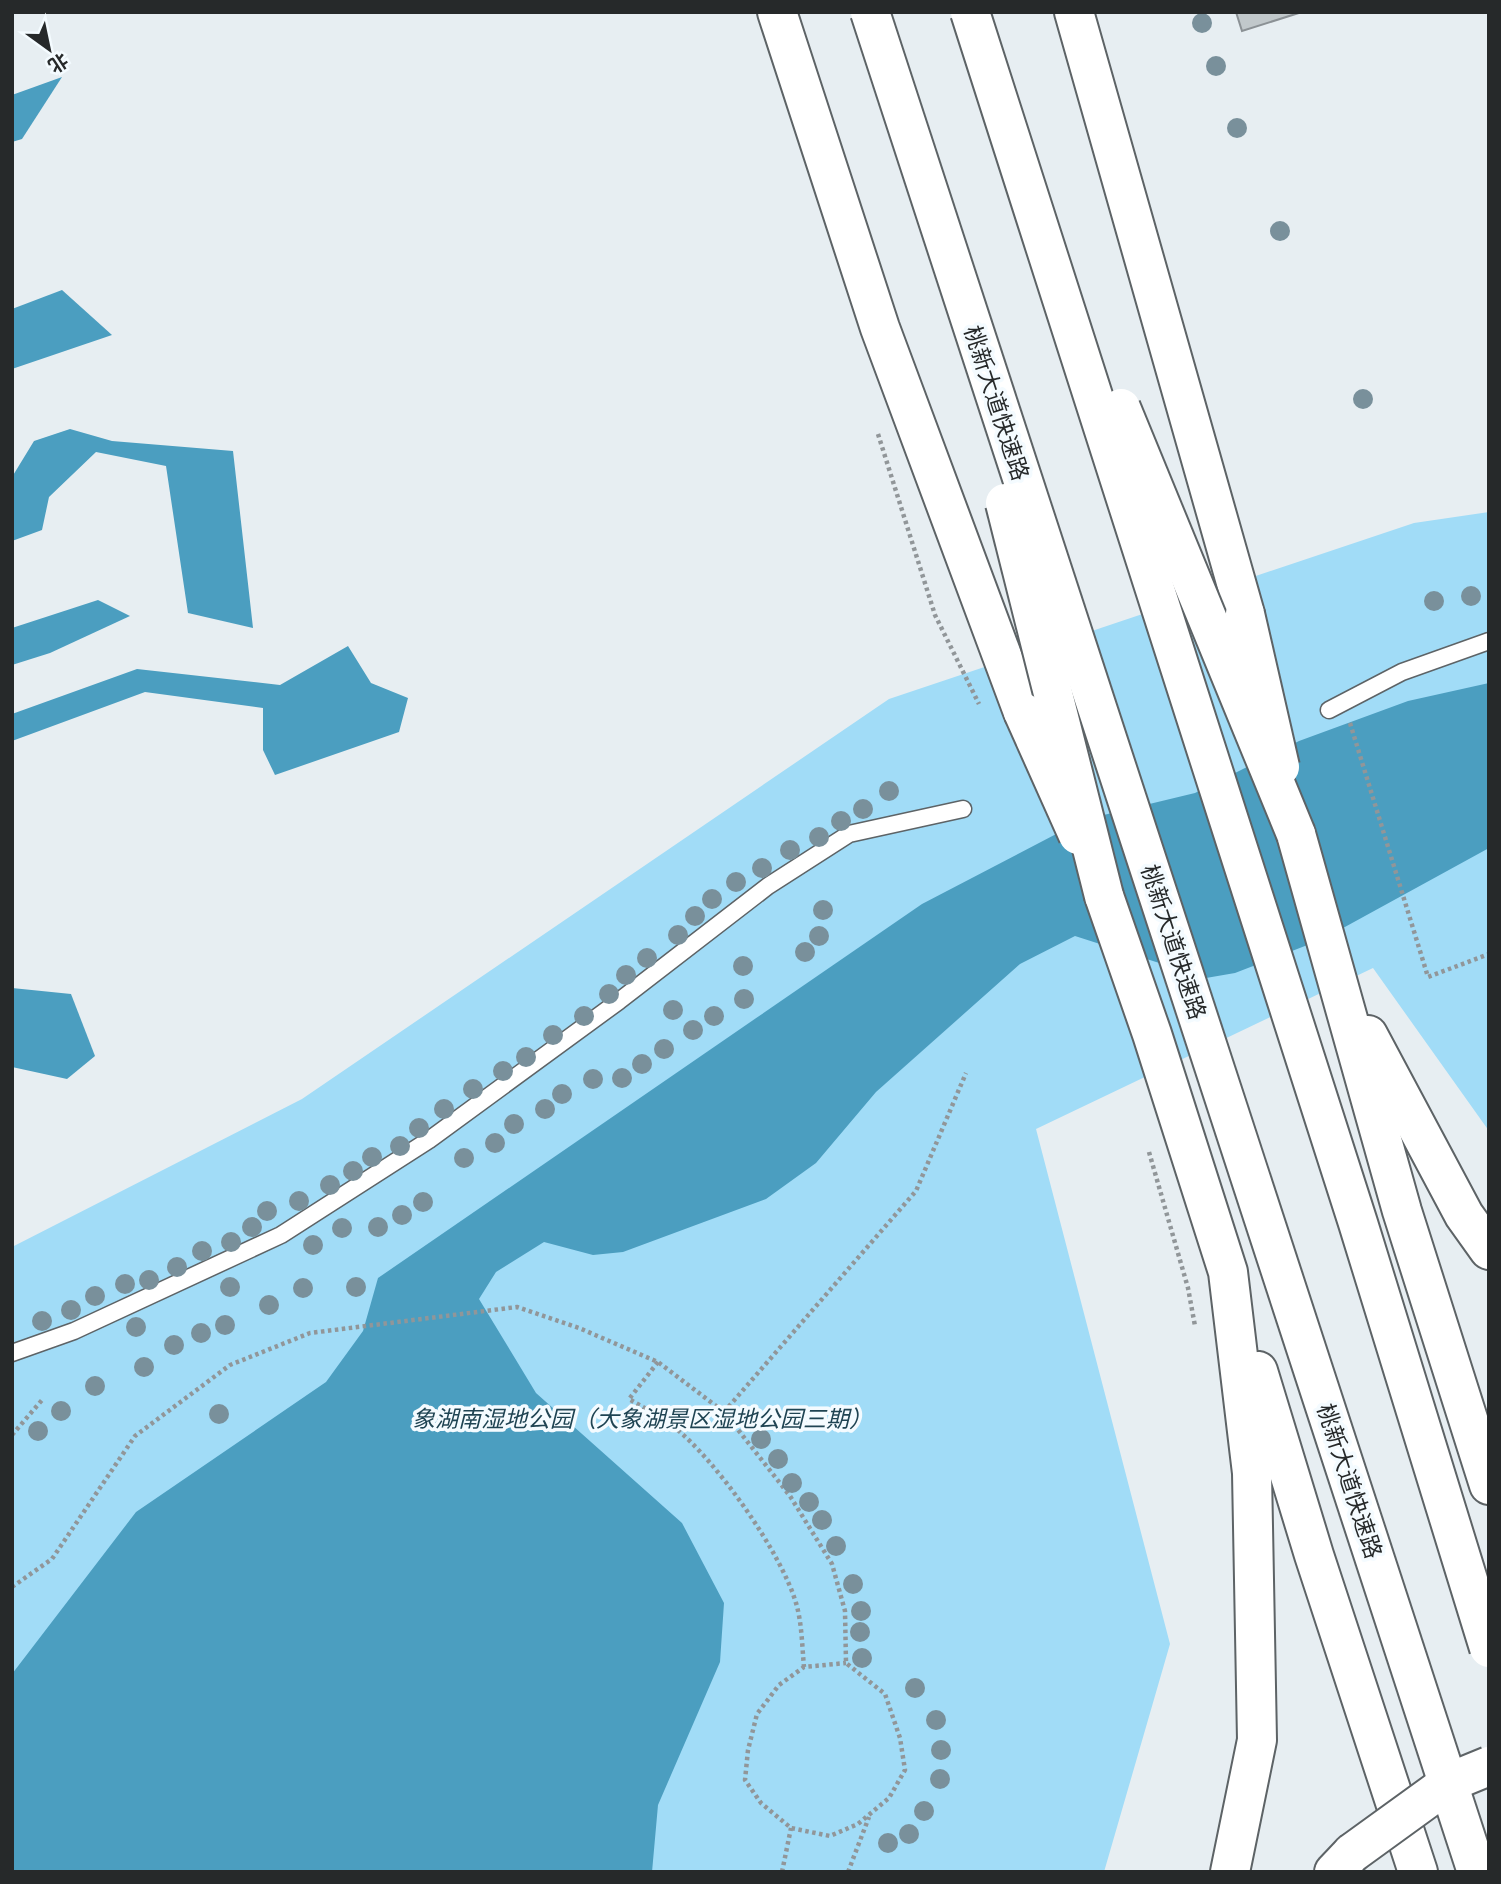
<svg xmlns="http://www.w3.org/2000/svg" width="1501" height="1884" font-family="'PT Serif','Noto Sans SC',serif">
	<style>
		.green { fill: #a1dcf7 }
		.water { fill: #4b9ec0 }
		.building { fill: #c1c8cb; stroke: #8b9195; stroke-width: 2 }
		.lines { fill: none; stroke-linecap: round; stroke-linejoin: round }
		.lane-casing { stroke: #5d6366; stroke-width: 19 }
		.primary-casing { stroke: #5d6366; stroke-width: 42 }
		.highway-casing { stroke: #5d6366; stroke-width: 42 }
		.path { stroke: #919699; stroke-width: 4.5; stroke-dasharray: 3.5 3.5; stroke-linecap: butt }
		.lane { stroke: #fff; stroke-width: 16 }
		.primary { stroke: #fff; stroke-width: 38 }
		.highway { stroke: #fff; stroke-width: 38 }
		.primary-bridge-casing { stroke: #5d6366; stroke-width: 42; stroke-linecap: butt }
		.highway-bridge-casing { stroke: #5d6366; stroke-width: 42; stroke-linecap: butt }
		.primary-bridge { stroke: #fff; stroke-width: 38 }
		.highway-bridge { stroke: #fff; stroke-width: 38 }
		.tree { fill: #79909b }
		.labels { text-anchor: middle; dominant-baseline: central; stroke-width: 7; stroke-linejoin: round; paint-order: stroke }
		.street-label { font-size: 23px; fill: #26292a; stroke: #f4fbff }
		.park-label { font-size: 23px; font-style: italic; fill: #1f4453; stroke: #f4fbff }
	</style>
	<rect width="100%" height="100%" fill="#e7eef2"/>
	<path class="green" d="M1489 512V1131L1373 968 1036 1129 1170 1644 1104 1872H12V1247L302 1099 889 699 1414 523Z"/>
	<g class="water">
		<path d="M62 77 22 139 12 142V95Z"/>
		<path d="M62 290 112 335 12 369V309Z"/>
		<path d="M70 429 112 441 233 451 253 628 188 613 166 466 96 452 49 497 42 530 12 541V477L34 441Z"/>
		<path d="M98 600 130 616 50 653 12 665V628Z"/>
		<path d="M348 646 371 683 408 698 399 732 275 775 263 750V708L145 692 12 741V714L137 669 280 685Z"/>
		<path d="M1489 683V848L1323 939 1235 973 1206 978 1075 936 1020 964 876 1092 816 1163 766 1199 623 1252 593 1255 544 1242 496 1272 479 1299 536 1393 682 1523 724 1603 720 1662 658 1805 652 1872H12V1674L136 1512 326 1382 363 1331 378 1278 922 904 1083 820 1195 793 1299 741 1408 701Z"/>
		<path d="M12 988 71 994 95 1056 67 1079 12 1067Z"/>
	</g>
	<path class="building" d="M1236 12H1302L1242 31Z"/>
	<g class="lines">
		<g class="lane-casing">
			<g id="lane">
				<path d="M1329 710 1402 672 1489 641"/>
				<path d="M12 1353 74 1331 281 1235 429 1140 619 1001 768 886 849 834 963 809"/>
			</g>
		</g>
		<g class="primary-casing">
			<g id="primary">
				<path d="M777 12 880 328 1023 712"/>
				<path d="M1074 12 1245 614"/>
			</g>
		</g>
		<g class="highway-casing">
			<g id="highway">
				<path d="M1296 834 1402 1211 1489 1485"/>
				<path d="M1104 896 1152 1034 1228 1272 1252 1473 1257 1740 1230 1872"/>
				<path d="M1368 1035 1464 1215 1489 1250"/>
				<path d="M1258 1371 1314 1555 1418 1872"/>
				<path d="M1334 1872 1352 1853"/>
			</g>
		</g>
		<g class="path">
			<path d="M878 434 935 615 979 704"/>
			<path d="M1350 723 1428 977 1489 954"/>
			<path d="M1149 1152 1188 1288 1195 1326"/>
			<path d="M658 1362 629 1399C644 1408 661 1416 674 1427 716 1460 781 1552 796 1603 802 1623 802 1646 804 1667"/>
			<path d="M724 1412 916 1191 966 1073"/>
			<path d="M12 1435 42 1400"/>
			<path d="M12 1587 52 1559 135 1436 230 1365 310 1333 517 1307 579 1328 658 1362 724 1412 790 1496 832 1564 845 1611 846 1663 885 1694 900 1738 905 1770 889 1798 858 1824 830 1836 791 1828 761 1803 745 1780 748 1750 757 1714 779 1685 804 1667 846 1663"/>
			<path d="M782 1872 791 1828"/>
			<path d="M848 1872 869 1817"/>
		</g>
		<use href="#lane" class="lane"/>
		<use href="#primary" class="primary"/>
		<use href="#highway" class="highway"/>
		<g class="primary-bridge-casing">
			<g id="primary-bridge">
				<path d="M1245 614 1280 767"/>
				<path d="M1023 712 1078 835"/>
			</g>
		</g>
		<g class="highway-bridge-casing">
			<g id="highway-bridge">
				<path d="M870 12 1477 1872"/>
				<path d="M970 12 1358 1223 1489 1648"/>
				<path d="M1121 408 1296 834"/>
				<path d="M1005 503 1104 896"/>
				<path d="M1352 1853 1450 1782 1489 1766"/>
			</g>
		</g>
		<use href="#primary-bridge" class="primary-bridge"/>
		<use href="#highway-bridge" class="highway-bridge"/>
	</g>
	<g class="tree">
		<circle cx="1202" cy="23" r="10"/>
		<circle cx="1216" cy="66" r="10"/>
		<circle cx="1237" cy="128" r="10"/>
		<circle cx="1280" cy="231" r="10"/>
		<circle cx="1363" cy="399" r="10"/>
		<circle cx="1471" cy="596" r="10"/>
		<circle cx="1434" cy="601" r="10"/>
		<circle cx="889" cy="791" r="10"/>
		<circle cx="863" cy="809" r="10"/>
		<circle cx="841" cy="821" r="10"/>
		<circle cx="819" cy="837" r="10"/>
		<circle cx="790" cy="850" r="10"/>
		<circle cx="762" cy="868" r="10"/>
		<circle cx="736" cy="882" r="10"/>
		<circle cx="712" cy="899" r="10"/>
		<circle cx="823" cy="910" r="10"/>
		<circle cx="695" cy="916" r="10"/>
		<circle cx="678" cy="935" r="10"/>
		<circle cx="819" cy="936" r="10"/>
		<circle cx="805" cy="952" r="10"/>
		<circle cx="647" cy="958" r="10"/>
		<circle cx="743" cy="966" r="10"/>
		<circle cx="626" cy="975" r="10"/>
		<circle cx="609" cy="994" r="10"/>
		<circle cx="744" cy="999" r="10"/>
		<circle cx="673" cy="1010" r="10"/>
		<circle cx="584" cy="1016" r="10"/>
		<circle cx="714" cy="1016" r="10"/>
		<circle cx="693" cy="1030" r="10"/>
		<circle cx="553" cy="1035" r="10"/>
		<circle cx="664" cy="1049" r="10"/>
		<circle cx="526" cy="1057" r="10"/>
		<circle cx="642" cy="1064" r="10"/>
		<circle cx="503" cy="1071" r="10"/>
		<circle cx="622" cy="1078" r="10"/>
		<circle cx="593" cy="1079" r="10"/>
		<circle cx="473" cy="1089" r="10"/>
		<circle cx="562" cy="1094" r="10"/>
		<circle cx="444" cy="1109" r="10"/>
		<circle cx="545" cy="1109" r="10"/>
		<circle cx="514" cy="1124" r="10"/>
		<circle cx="419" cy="1128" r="10"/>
		<circle cx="495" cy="1143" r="10"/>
		<circle cx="400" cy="1146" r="10"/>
		<circle cx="372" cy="1157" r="10"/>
		<circle cx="464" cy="1158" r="10"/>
		<circle cx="353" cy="1171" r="10"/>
		<circle cx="330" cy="1185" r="10"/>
		<circle cx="299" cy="1201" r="10"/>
		<circle cx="423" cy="1202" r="10"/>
		<circle cx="267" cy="1211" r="10"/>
		<circle cx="402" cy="1215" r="10"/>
		<circle cx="252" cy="1227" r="10"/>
		<circle cx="378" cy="1227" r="10"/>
		<circle cx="342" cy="1228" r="10"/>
		<circle cx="231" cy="1242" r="10"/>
		<circle cx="313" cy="1245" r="10"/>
		<circle cx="202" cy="1251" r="10"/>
		<circle cx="177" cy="1267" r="10"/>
		<circle cx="149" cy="1280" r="10"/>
		<circle cx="125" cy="1284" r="10"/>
		<circle cx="230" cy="1287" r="10"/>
		<circle cx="356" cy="1287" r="10"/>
		<circle cx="303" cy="1288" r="10"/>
		<circle cx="95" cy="1296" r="10"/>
		<circle cx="269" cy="1305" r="10"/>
		<circle cx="71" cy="1310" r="10"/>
		<circle cx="42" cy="1321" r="10"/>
		<circle cx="225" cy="1325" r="10"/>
		<circle cx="136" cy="1327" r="10"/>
		<circle cx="201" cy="1333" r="10"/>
		<circle cx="174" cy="1345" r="10"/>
		<circle cx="144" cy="1367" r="10"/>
		<circle cx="95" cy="1386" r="10"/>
		<circle cx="61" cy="1411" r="10"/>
		<circle cx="219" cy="1414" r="10"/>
		<circle cx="38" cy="1431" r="10"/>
		<circle cx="761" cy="1439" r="10"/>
		<circle cx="778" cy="1459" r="10"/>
		<circle cx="792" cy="1483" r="10"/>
		<circle cx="809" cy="1502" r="10"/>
		<circle cx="822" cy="1520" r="10"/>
		<circle cx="836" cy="1546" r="10"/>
		<circle cx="853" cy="1584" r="10"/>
		<circle cx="861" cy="1611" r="10"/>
		<circle cx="860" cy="1632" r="10"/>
		<circle cx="862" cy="1658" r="10"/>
		<circle cx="915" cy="1688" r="10"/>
		<circle cx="936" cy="1720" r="10"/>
		<circle cx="941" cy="1750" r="10"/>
		<circle cx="940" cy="1779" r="10"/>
		<circle cx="924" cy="1811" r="10"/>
		<circle cx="909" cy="1834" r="10"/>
		<circle cx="888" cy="1843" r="10"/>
	</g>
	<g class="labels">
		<g class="street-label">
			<text transform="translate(997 403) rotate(72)">桃新大道快速路</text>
			<text transform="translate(1174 942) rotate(72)">桃新大道快速路</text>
			<text transform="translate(1350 1481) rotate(72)">桃新大道快速路</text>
		</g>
		<g class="park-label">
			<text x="642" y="1418">象湖南湿地公园（大象湖景区湿地公园三期）</text>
		</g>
	</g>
	<rect width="1501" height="1884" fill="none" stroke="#26292a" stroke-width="28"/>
	<g transform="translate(49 49) rotate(147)" stroke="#f4fbff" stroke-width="5" paint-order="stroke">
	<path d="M0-5L12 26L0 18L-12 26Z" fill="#26292a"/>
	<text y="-10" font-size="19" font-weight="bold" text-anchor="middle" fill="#26292a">北</text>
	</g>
</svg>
